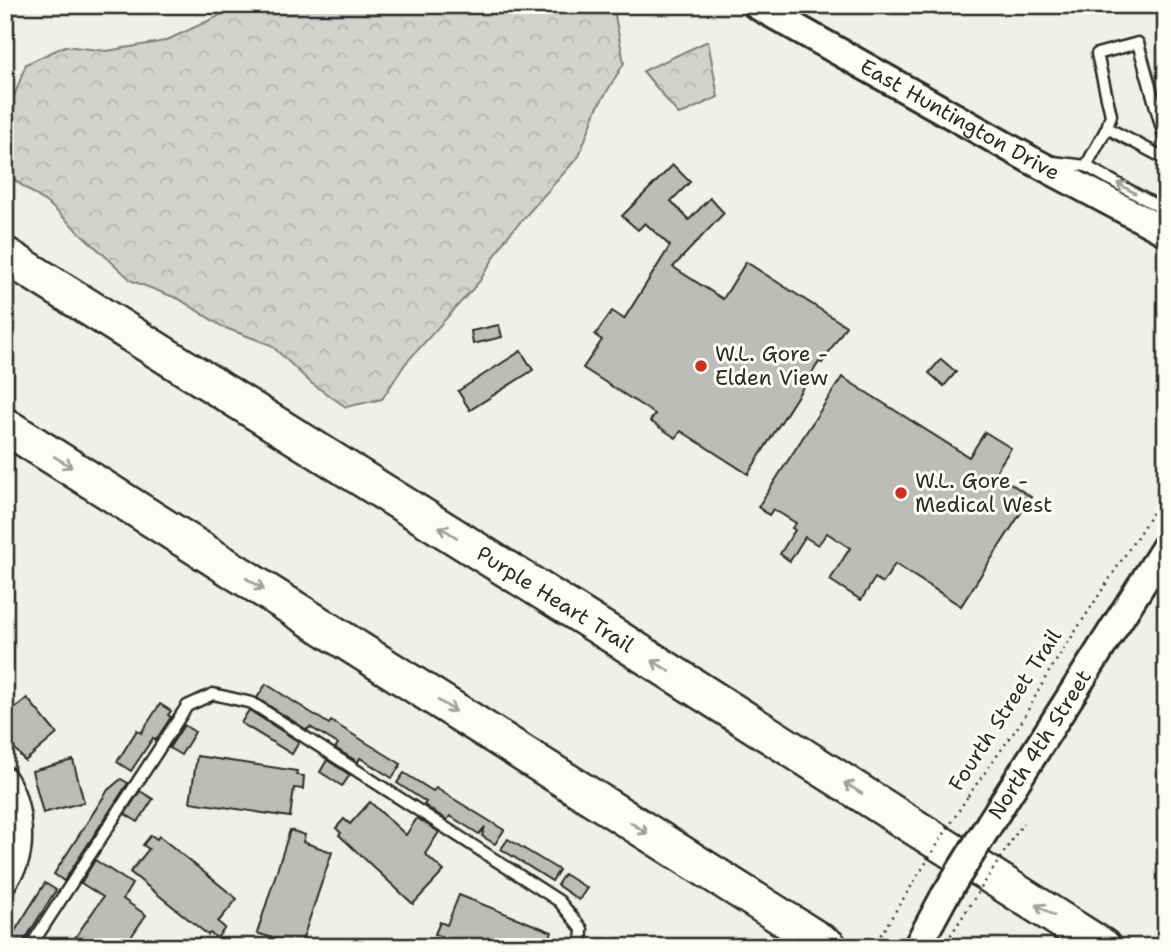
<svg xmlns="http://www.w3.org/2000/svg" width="1171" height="952" font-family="'Shantell Sans',sans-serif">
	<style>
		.forest { fill: url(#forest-crowns); stroke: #7f7e7d; stroke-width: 2 }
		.building { fill: #bdbcb8; stroke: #2b2b2b; stroke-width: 2 }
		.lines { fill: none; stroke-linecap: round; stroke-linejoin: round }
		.lane-casing { stroke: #2b2b2b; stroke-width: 15 }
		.street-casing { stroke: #2b2b2b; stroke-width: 24 }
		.secondary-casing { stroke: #2b2b2b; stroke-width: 32 }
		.highway-casing { stroke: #2b2b2b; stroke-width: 40 }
		.path { stroke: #2b2b2b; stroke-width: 2.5; stroke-dasharray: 2 5; stroke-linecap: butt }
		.lane { stroke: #fdfcf7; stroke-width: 10 }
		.street { stroke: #fdfcf7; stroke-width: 19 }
		.secondary { stroke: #fdfcf7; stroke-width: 26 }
		.highway { stroke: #fdfcf7; stroke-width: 35 }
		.secondary-bridge-casing { stroke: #2b2b2b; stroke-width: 32; stroke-linecap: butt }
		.path-bridge { stroke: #2b2b2b; stroke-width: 2.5; stroke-dasharray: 2 5; stroke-linecap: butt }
		.secondary-bridge { stroke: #fdfcf7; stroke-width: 26 }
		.oneway { stroke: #9e9e9b }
		.poi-dot { fill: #c8321e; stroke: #fdfcf7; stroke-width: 2.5 }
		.labels { text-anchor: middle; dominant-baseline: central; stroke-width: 6; stroke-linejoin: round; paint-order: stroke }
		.street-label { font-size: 21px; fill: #2b2b2b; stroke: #fdfcf7 }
		.poi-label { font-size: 21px; fill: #2b2b2b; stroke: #fdfcf7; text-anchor: start }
	</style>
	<defs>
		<pattern id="forest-crowns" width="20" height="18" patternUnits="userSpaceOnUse" patternTransform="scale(1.75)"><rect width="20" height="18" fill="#d3d2cf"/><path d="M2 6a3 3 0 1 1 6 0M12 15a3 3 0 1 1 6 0" fill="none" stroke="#b5b4b2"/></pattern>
	</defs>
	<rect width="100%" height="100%" fill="#f0efeb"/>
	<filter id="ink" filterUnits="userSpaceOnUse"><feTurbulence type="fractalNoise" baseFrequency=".0143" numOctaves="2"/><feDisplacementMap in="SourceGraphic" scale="14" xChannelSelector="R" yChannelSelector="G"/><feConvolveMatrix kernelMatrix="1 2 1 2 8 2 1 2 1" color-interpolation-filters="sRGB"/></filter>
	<g filter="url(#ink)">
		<g class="forest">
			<path d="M232 5H540L555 15 613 5 624 63 597 108 579 156 506 238 479 282 405 364 382 399 346 407 311 383 271 345 223 327 179 299 132 281 51 206 16 181 5 158V121L26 64 65 46 107 51 165 41 217 17Z"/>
			<path d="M708 41 718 97 679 115 643 71Z"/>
		</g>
		<g class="building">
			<path d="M673 165 690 182 671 201 689 220 710 198 724 213 673 267 723 299 746 262 846 326 822 363 819 362 748 474 681 431 676 438 650 421 655 414 583 368 602 340 595 335 612 311 624 319 670 246 645 223 638 230 622 216Z"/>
			<path d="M499 325 502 337 473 344 471 331Z"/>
			<path d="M521 351 533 370 470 410 458 391Z"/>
			<path d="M941 359 956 372 944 386 929 373Z"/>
			<path d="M842 377 969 457 985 432 1011 448 995 473 1031 497 961 606 895 564 883 583 875 578 861 600 830 580 850 548 827 533 818 545 805 537 790 561 780 554 795 530 792 528 796 523 773 509 769 515 758 507Z"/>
			<path d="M266 684 329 724 331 721 401 764 392 778 360 758 358 762 335 748 338 744 310 727 307 730 257 698Z"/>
			<path d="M27 698 57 734 25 761 5 737V717Z"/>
			<path d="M160 704 171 711 168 715 171 717 156 740 153 738 131 771 117 762 137 730 141 733Z"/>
			<path d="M249 710 299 742 292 754 241 723Z"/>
			<path d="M184 725 195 732 181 755 169 748Z"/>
			<path d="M197 756 297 771 296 775 304 776 303 789 294 788 290 817 190 802Z"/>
			<path d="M73 760 84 802 43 813 32 771Z"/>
			<path d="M327 760 350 775 342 786 320 772Z"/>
			<path d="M404 773 433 791 436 788 504 830 495 844 482 836 485 827 479 834 450 816 447 820 424 805 426 802 397 783Z"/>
			<path d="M121 779 128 783 64 881 54 874 108 790Z"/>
			<path d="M140 791 153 799 138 822 125 814Z"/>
			<path d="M370 802 406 835 417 818 439 832 425 854 444 871 413 904 339 835 341 833 336 828 344 819 350 824Z"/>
			<path d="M290 830 305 835 303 842 332 852 300 947 257 933Z"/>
			<path d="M151 835 157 839 159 836 237 899 218 922 225 928 217 938 210 933 208 935 130 872 149 849 143 845Z"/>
			<path d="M508 839 559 870 552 881 501 849Z"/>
			<path d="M95 860 132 884 123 899 146 915 124 947H79L72 942 103 897 81 883Z"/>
			<path d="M564 874 587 888 579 900 557 885Z"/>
			<path d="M45 883 56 890 21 946 10 939Z"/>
			<path d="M459 895 552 932 546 947H459L441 940 442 937 435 934 440 922 447 925Z"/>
		</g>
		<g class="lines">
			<g class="lane-casing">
				<g id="lane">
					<path d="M1107 128 1166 159"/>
					<path d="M1053 162 1086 166 1166 211"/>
					<path d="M1086 166 1107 128 1111 115 1097 54 1138 43 1166 143"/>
					<path d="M30 947 187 706 213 694 252 703 559 901 582 929 581 947"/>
				</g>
			</g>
			<g class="street-casing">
				<path id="street" d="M5 776C21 797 26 841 17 865 14 872 9 879 5 885"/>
			</g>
			<g class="secondary-casing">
				<g id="secondary">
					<path id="s1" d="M756 5 1031 160 1166 232"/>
					<path id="s2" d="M990 823 1166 546"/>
					<path d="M917 947 944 897"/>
				</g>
			</g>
			<g class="highway-casing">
				<g id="highway">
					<path id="s3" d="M5 255 617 638 1103 947"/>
					<path d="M5 426 829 947"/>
				</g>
			</g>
			<path class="path" d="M968 796 1022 721 1047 675 1166 492"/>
			<use href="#lane" class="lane"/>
			<use href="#street" class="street"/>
			<use href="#secondary" class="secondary"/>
			<use href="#highway" class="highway"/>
			<g class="secondary-bridge-casing">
				<path id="secondary-bridge" d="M944 897 990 823"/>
			</g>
			<g class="path-bridge">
				<path d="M873 947 968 796"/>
				<path d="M943 947 1023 823"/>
			</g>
			<use href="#secondary-bridge" class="secondary-bridge"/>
		</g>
		<defs><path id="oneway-shaft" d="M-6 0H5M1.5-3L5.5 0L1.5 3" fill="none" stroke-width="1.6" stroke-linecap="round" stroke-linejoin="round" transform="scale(1.75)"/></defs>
		<g class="oneway">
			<use href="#oneway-shaft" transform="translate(1126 188) rotate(-150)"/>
			<use href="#oneway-shaft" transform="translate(63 462) rotate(32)"/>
			<use href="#oneway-shaft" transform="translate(448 532) rotate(-148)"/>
			<use href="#oneway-shaft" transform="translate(255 584) rotate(33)"/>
			<use href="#oneway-shaft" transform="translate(661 666) rotate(-148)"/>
			<use href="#oneway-shaft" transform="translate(447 706) rotate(32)"/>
			<use href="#oneway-shaft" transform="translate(853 788) rotate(-148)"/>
			<use href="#oneway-shaft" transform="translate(639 828) rotate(33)"/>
			<use href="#oneway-shaft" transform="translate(1045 910) rotate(-148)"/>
		</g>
	</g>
	<g class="poi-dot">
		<circle cx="701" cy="366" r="7"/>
		<circle cx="901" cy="493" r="7"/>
	</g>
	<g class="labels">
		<g class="street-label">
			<text stroke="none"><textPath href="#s1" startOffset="234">East Huntington Drive</textPath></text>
			<text stroke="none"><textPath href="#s3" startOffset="649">Purple Heart Trail</textPath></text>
			<text transform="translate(1005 710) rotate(-57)">Fourth Street Trail</text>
			<text stroke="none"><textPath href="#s2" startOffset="93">North 4th Street</textPath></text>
		</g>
		<g class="poi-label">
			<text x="715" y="354">W.L. Gore -<tspan x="715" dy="24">Elden View</tspan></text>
			<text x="915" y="481">W.L. Gore -<tspan x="915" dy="24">Medical West</tspan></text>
		</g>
	</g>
	<rect width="1171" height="952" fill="none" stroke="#fdfcf7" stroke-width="28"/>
	<rect x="14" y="14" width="1143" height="924" fill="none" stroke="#2b2b2b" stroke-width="2.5" filter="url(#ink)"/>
</svg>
